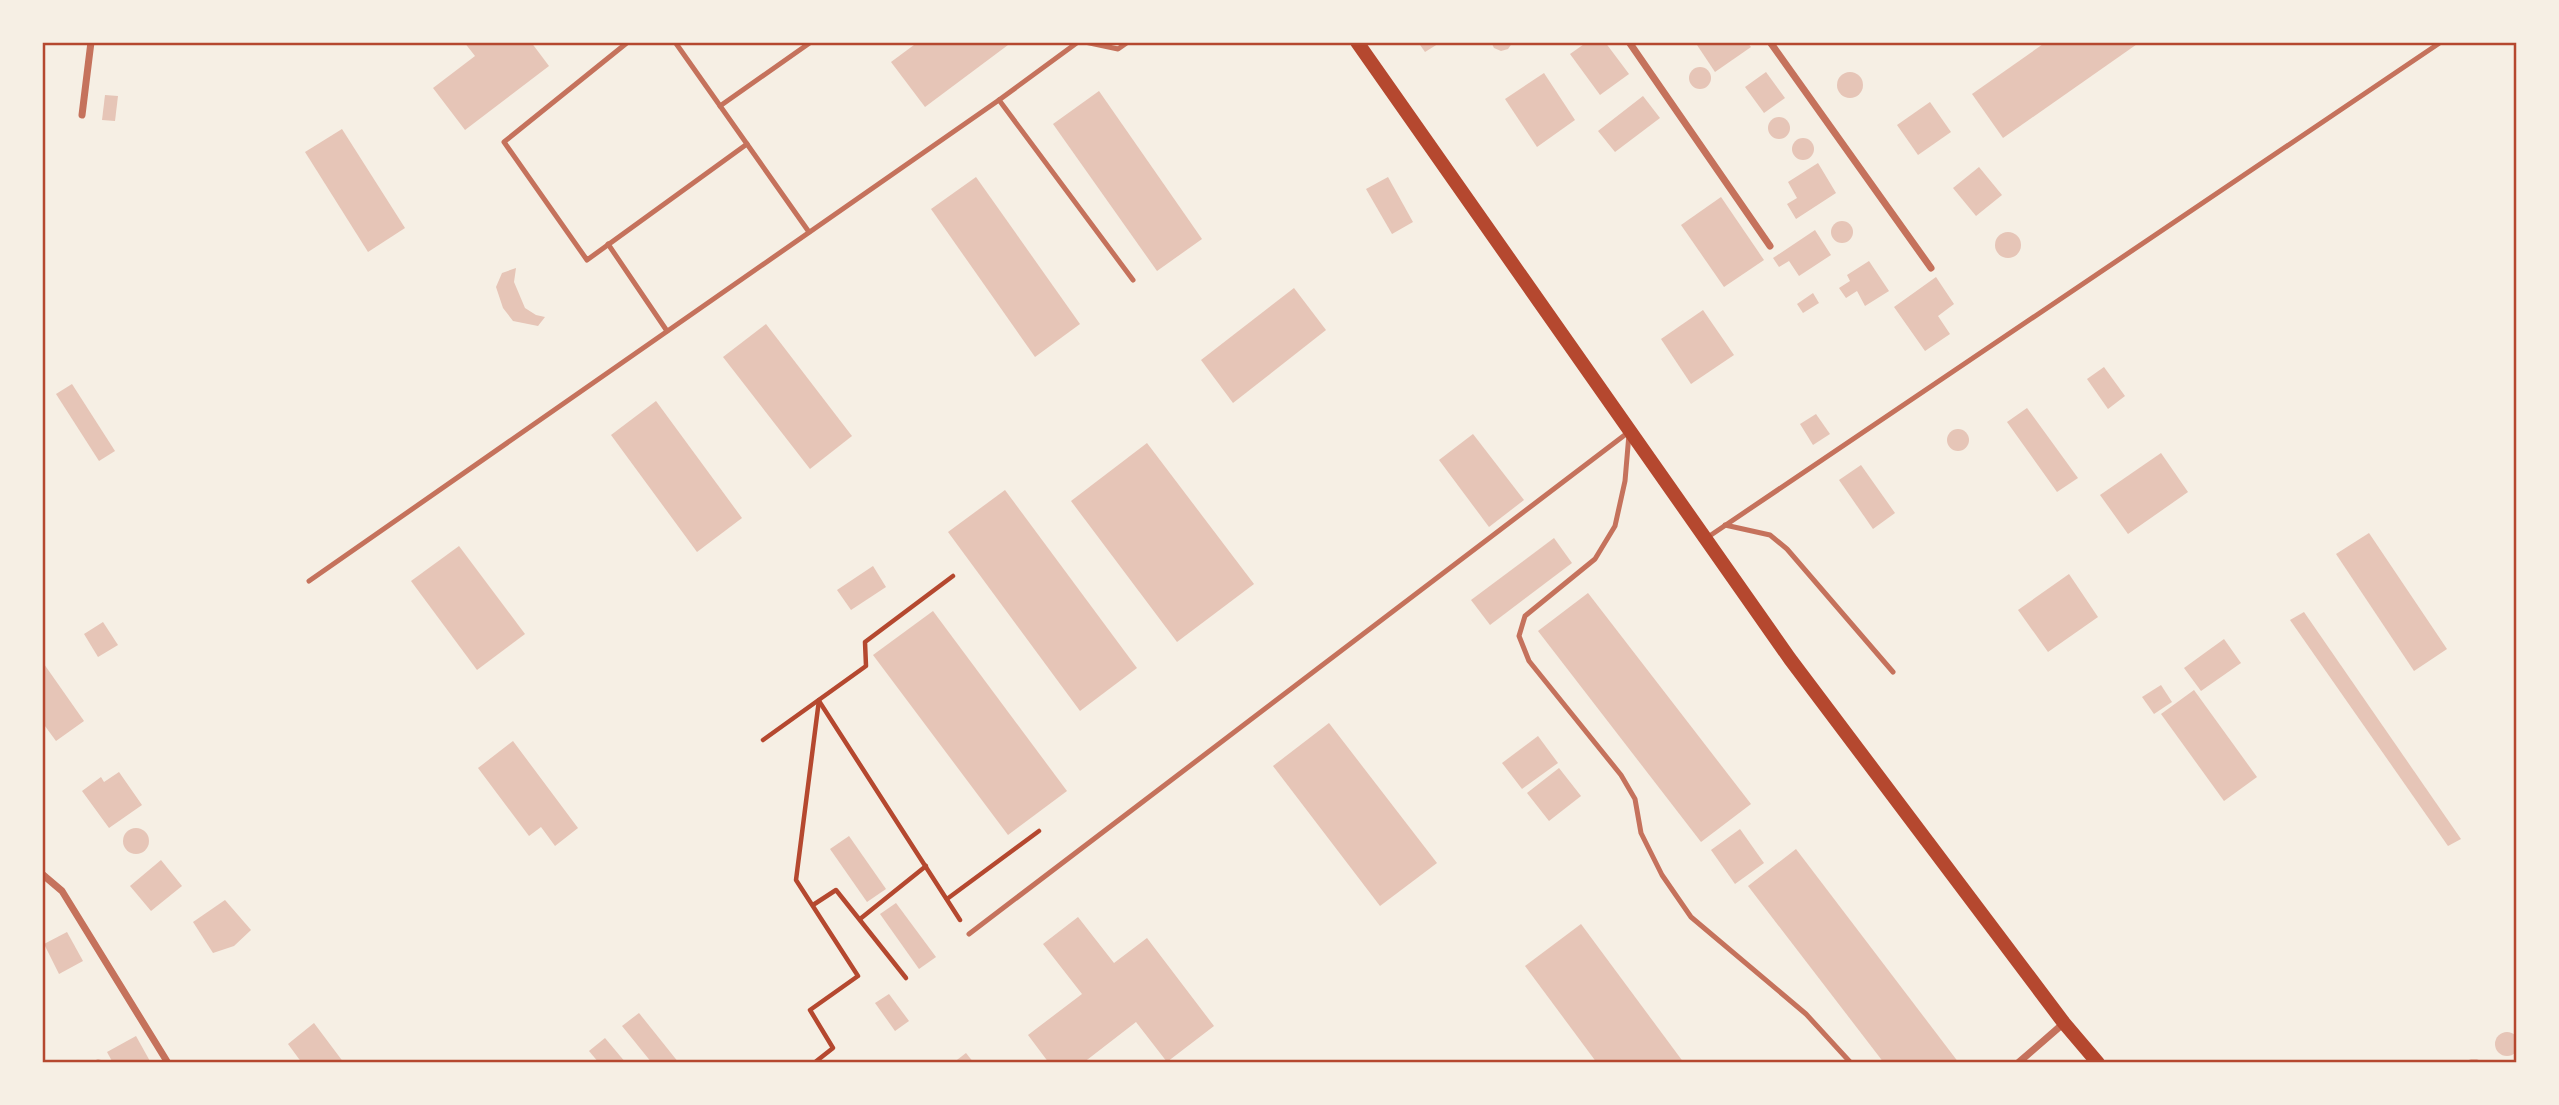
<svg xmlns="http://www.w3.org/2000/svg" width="2559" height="1105" font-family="Inter,sans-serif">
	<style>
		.building { fill: #e6c5b7 }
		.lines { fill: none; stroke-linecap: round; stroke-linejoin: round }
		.path { stroke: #b5482f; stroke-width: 4.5 }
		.service { stroke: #c5725c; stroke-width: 5 }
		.minor { stroke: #c5725c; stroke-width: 7 }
		.secondary { stroke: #b5482f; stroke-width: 14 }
		.neatline { fill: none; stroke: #b5482f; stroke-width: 2.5 }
	</style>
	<rect width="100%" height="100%" fill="#f6efe4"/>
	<g class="building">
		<path d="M464 42H531L549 66 465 130 433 88 475 56Z"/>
		<path d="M918 42H1012L925 107 891 62Z"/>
		<path d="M1418 42H1441L1425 52Z"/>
		<path d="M1491 42H1513L1508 49 1501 51 1494 48Z"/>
		<path d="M1587 42H1605L1629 74 1600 95 1570 54Z"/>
		<path d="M1695 42H1747L1751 47 1715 72Z"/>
		<path d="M2046 42H2140L2003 138 1972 94Z"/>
		<circle cx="1700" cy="78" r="11"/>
		<path d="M1766 72 1785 98 1764 113 1745 87Z"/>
		<circle cx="1850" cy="85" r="13"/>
		<path d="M1544 73 1575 120 1537 147 1505 99Z"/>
		<path d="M1099 91 1202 239 1157 271 1053 124Z"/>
		<path d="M105 95 118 96 115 121 102 120Z"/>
		<path d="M1643 96 1660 118 1615 152 1598 131Z"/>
		<path d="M1930 102 1951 132 1918 155 1897 125Z"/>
		<circle cx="1779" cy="128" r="11"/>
		<path d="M342 129 405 228 368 252 305 152Z"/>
		<circle cx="1803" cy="149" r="11"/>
		<path d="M1818 163 1836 193 1796 219 1787 204 1797 198 1788 182Z"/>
		<path d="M1979 167 2002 195 1976 216 1953 188Z"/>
		<path d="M976 177 1080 324 1035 357 931 209Z"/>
		<path d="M1388 177 1413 222 1392 234 1366 189Z"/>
		<path d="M1721 197 1764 260 1724 287 1681 225Z"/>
		<circle cx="1842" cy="232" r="11"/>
		<path d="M1815 230 1831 255 1799 276 1789 261 1779 267 1773 258Z"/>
		<circle cx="2008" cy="245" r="13"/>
		<path d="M1869 261 1889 291 1865 306 1857 291 1846 298 1839 288 1850 281 1847 275Z"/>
		<path d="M516 268 514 282 525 308 536 315 545 317 538 326 513 321 503 308 496 287 502 273Z"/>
		<path d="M1936 277 1954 304 1938 316 1950 334 1925 351 1894 307Z"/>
		<path d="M1294 288 1326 330 1233 403 1201 360Z"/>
		<path d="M1813 293 1819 303 1803 313 1797 304Z"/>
		<path d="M1703 310 1734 355 1691 384 1661 339Z"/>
		<path d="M766 324 852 436 810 469 723 357Z"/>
		<path d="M2104 367 2125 396 2108 409 2087 379Z"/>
		<path d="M72 384 115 451 99 461 56 394Z"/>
		<path d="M656 401 742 518 697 552 611 435Z"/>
		<path d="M2027 408 2078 478 2057 492 2007 422Z"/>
		<path d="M1816 414 1830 434 1813 445 1800 424Z"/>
		<circle cx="1958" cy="440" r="11"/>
		<path d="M1473 434 1524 500 1489 527 1439 460Z"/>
		<path d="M1147 443 1254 584 1177 642 1071 501Z"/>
		<path d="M2161 453 2188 492 2128 534 2100 495Z"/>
		<path d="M1861 465 1895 513 1873 529 1839 480Z"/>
		<path d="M1005 490 1137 668 1080 711 948 532Z"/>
		<path d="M2369 533 2447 649 2414 671 2336 554Z"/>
		<path d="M1554 538 1572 563 1490 625 1471 600Z"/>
		<path d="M459 546 525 634 477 670 411 581Z"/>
		<path d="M873 566 886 587 851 610 837 590Z"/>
		<path d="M2069 574 2098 617 2048 652 2018 610Z"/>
		<path d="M1588 593 1751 804 1701 842 1538 631Z"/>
		<path d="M933 611 1067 791 1008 835 873 655Z"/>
		<path d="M2304 612 2461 839 2448 846 2290 620Z"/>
		<path d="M103 622 118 645 98 657 84 634Z"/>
		<path d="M2224 639 2241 663 2201 691 2184 668Z"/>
		<path d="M44 664 84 721 56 741 42 722V666Z"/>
		<path d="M2161 685 2172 702 2154 714 2142 697Z"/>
		<path d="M2194 690 2257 777 2224 801 2161 714Z"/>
		<path d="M1329 723 1437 863 1380 906 1273 766Z"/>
		<path d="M1538 736 1558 763 1522 789 1502 763Z"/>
		<path d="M513 741 578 828 555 846 541 827 529 836 478 768Z"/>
		<path d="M1559 768 1581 796 1549 821 1527 793Z"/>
		<path d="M119 772 142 805 109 828 82 791 101 777 104 782Z"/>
		<circle cx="136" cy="841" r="13"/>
		<path d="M1740 829 1764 863 1735 884 1711 850Z"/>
		<path d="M849 836 886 889 867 902 830 849Z"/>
		<path d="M1796 849 1959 1063H1884L1748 886Z"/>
		<path d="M161 860 182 886 151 911 130 886Z"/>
		<path d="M225 900 251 930 234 946 213 953 193 922Z"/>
		<path d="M896 903 936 957 919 969 880 914Z"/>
		<path d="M1078 917 1114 963 1147 938 1214 1026 1167 1062 1136 1022 1083 1063H1049L1028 1035 1082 994 1043 944Z"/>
		<path d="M1581 924 1684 1063H1597L1525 966Z"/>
		<path d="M67 932 83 961 59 974 44 944Z"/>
		<path d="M889 994 909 1021 895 1031 875 1003Z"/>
		<path d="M639 1013 679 1063H652L622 1026Z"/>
		<path d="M314 1023 344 1063H302L288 1044Z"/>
		<circle cx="2507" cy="1044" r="12"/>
		<path d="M136 1036 151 1063H113L107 1052Z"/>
		<path d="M605 1038 626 1063H599L589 1051Z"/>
		<path d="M966 1053 974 1063H953Z"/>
		<path d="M98 1059 101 1060 108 1063H89Z"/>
		<path d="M2471 1059H2477L2484 1063H2462Z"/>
	</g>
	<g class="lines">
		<g class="path">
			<path d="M819 701 960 920"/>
			<path d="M763 740 866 666 865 642 953 576"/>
			<path d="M947 899 1039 831"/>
			<path d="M813 905 836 890 906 978"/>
			<path d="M860 919 926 866"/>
			<path d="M814 1063 833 1048 810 1010 858 976 796 880 819 700"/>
		</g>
		<g class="service">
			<path d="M628 42 504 142 587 260 747 144"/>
			<path d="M675 42 809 232"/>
			<path d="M1085 42 1118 49 1128 42"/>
			<path d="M999 100 1133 280"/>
			<path d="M720 106 811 42"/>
			<path d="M608 244 667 331"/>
			<path d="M1629 434 1625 481 1615 526 1595 559 1525 616 1519 636 1529 661 1621 775 1635 799 1641 833 1662 875 1691 917 1806 1014 1851 1063"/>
			<path d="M1725 525 1770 535 1787 549 1893 672"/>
			<path d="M1708 537 2441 42"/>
			<path d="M309 581 999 100 1078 42"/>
			<path d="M969 934 1630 431"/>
		</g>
		<g class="minor">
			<path d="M1629 42 1770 246"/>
			<path d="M1770 42 1931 268"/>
			<path d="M82 115 91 42"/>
			<path d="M42 874 62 891 168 1063"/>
			<path d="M2018 1063 2064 1023"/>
		</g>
		<path class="secondary" d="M1357 42 1790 659 2064 1023 2098 1063"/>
	</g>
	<rect width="2559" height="1105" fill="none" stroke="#f6efe4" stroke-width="88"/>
	<rect x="44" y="44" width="2471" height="1017" class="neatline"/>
</svg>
